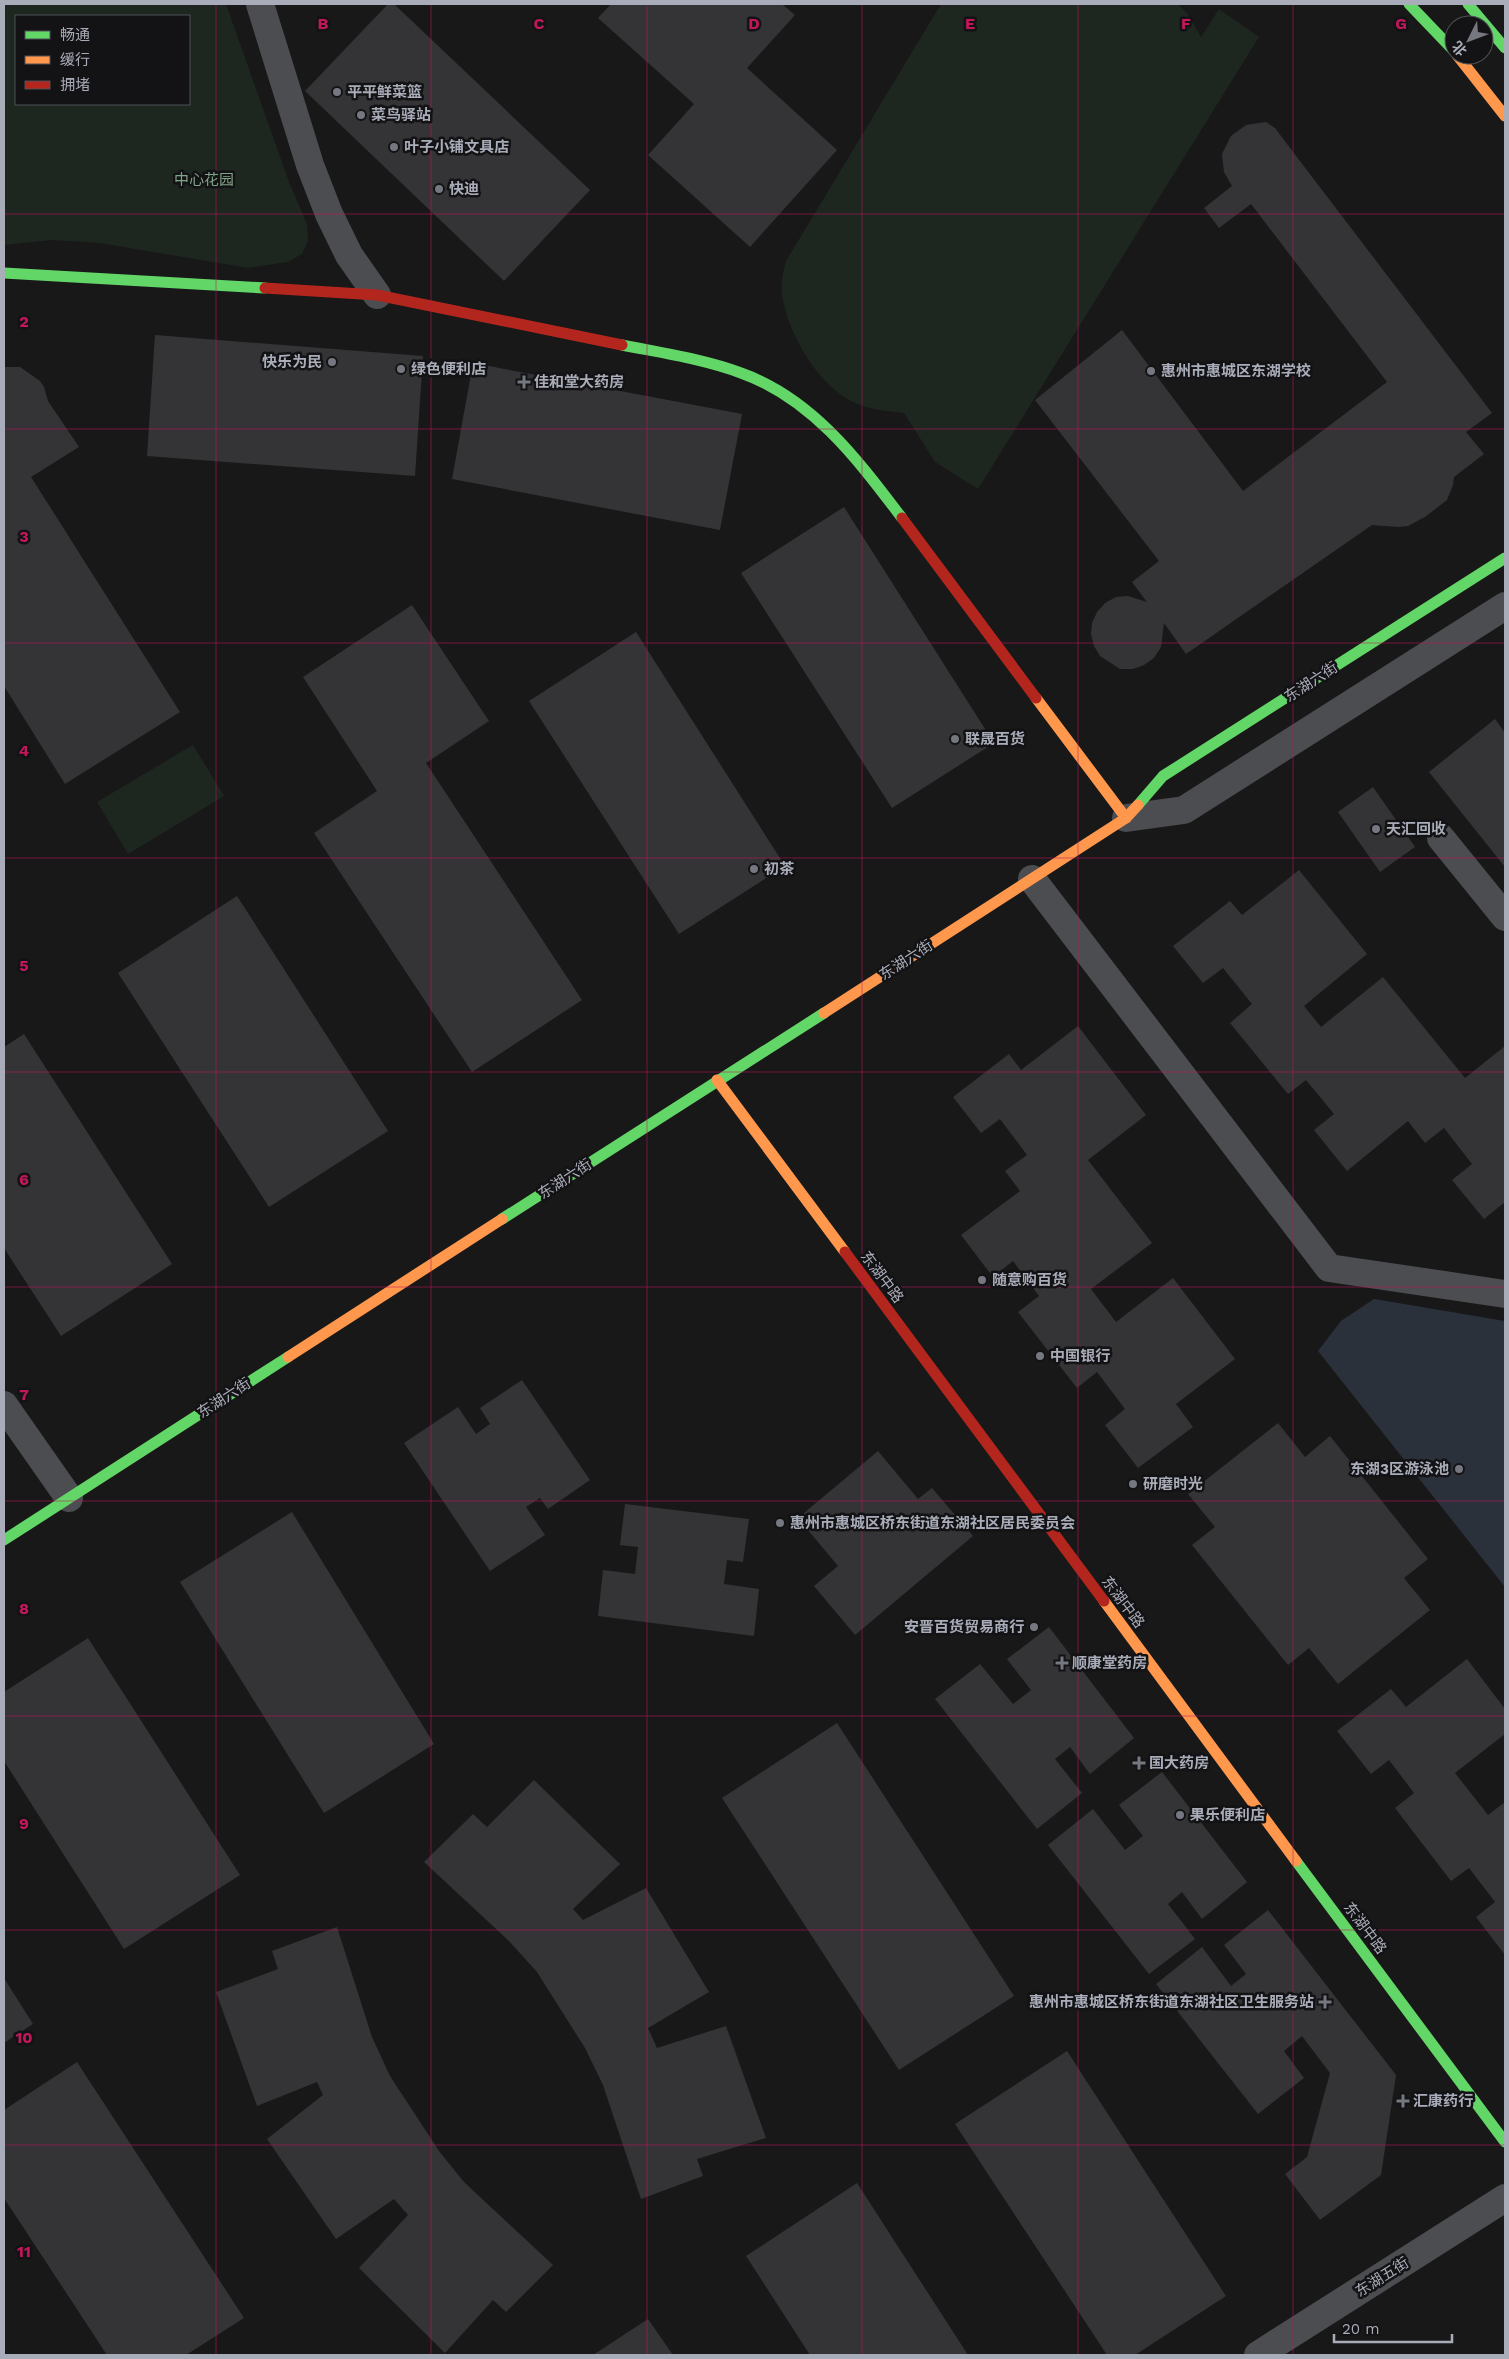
<svg xmlns="http://www.w3.org/2000/svg" width="1509" height="2359" font-family="'Work Sans','Noto Sans SC',sans-serif">
	<style>
		.green { fill: #1e2620; fill-rule: evenodd }
		.water { fill: #2b313b }
		.building { fill: #343436 }
		.lines { fill: none; stroke-linecap: round; stroke-linejoin: round }
		.street { stroke: #4c4d51; stroke-width: 28 }
		.fast { stroke: #63d668; stroke-width: 11 }
		.slow { stroke: #ff974d; stroke-width: 11 }
		.jam { stroke: #b3261e; stroke-width: 11 }
		.grid { fill: none; stroke: #c2185b; stroke-width: 1; stroke-opacity: 0.55 }
		.poi-dot { fill: #767881; stroke: #131214; stroke-width: 2 }
		.labels { text-anchor: middle; dominant-baseline: central; stroke-width: 5; stroke-linejoin: round; paint-order: stroke }
		.poi-label { font-size: 15px; font-weight: bold; fill: #a9acb9; stroke: #131214; text-anchor: start }
		.park-label { font-size: 15px; fill: #80a487; stroke: #131214 }
		.street-label { font-size: 15px; fill: #a9acb9; stroke: #131214 }
		.grid-label { font-size: 16px; text-anchor: middle; font-weight: bold; fill: #c2185b; stroke: #131214; stroke-width: 5; stroke-linejoin: round; paint-order: stroke }
	</style>
	<rect width="100%" height="100%" fill="#181818"/>
	<g class="green">
		<path d="M4 4H226L289 182 307 224 308 241 302 254 288 262 248 268 100 243 52 240 4 245ZM189 16V104H16V16Z"/>
		<path d="M941 4H1178L1187 13 1201 37 1219 9 1259 37 978 489 935 462 904 413C887 411 871 410 855 403 818 386 788 334 782 295 781 283 783 271 786 261Z"/>
		<path d="M193 745 224 796 128 854 97 802Z"/>
	</g>
	<path class="water" d="M1374 1299 1505 1321V1587L1318 1351 1341 1321Z"/>
	<g class="building">
		<path d="M388 4H394L590 190 504 281 305 91Z"/>
		<path d="M611 4H782L795 15 747 68 837 150 750 247 648 155 694 104 598 18Z"/>
		<path d="M1266 122 1275 128 1287 144 1492 413 1466 432 1484 454 1454 477 1453 485 1447 500 1425 517 1408 526 1398 527 1372 525 1186 654 1164 623 1161 647 1154 658 1144 665 1133 669H1120L1100 656 1094 646 1091 634 1092 623 1097 612 1105 603 1116 597 1128 596 1147 602 1132 582 1159 561 1035 400 1122 330 1243 491 1387 382 1251 204 1219 228 1204 208 1232 186 1224 172 1222 154 1231 136 1246 125Z"/>
		<path d="M155 335 423 356 415 476 147 456Z"/>
		<path d="M473 363 742 414 720 530 452 479Z"/>
		<path d="M4 367H20L40 381 44 387 48 401 79 447 31 477 180 712 65 784 4 686Z"/>
		<path d="M844 507 994 743 892 808 741 573Z"/>
		<path d="M412 605 489 721 426 763 582 1000 472 1072 314 833 377 791 303 677Z"/>
		<path d="M636 632 785 866 679 934 529 701Z"/>
		<path d="M1495 719 1505 733V867L1429 772Z"/>
		<path d="M1373 787 1415 847 1380 872 1338 812Z"/>
		<path d="M1299 870 1367 954 1304 1006 1321 1027 1383 977 1465 1078 1505 1046V1202L1484 1219 1452 1180 1472 1164 1444 1128 1425 1143 1408 1121 1347 1171 1314 1130 1334 1114 1306 1080 1288 1094 1230 1023 1252 1004 1223 968 1203 983 1173 946 1230 901 1242 915Z"/>
		<path d="M237 896 388 1131 269 1207 118 973Z"/>
		<path d="M1078 1026 1146 1115 1088 1160 1152 1243 1091 1289 1116 1322 1173 1278 1235 1359 1176 1404 1193 1427 1138 1468 1105 1425 1125 1409 1097 1372 1077 1388 1018 1312 1039 1296 1013 1261 993 1277 961 1235 1020 1191 1005 1171 1027 1155 1000 1119 981 1133 953 1097 1009 1054 1021 1070Z"/>
		<path d="M24 1034 172 1264 61 1336 4 1248V1047Z"/>
		<path d="M522 1380 590 1480 548 1509 540 1498 526 1507 545 1535 490 1571 404 1443 458 1407 476 1434 490 1424 480 1408Z"/>
		<path d="M1278 1423 1305 1457 1330 1436 1428 1559 1404 1578 1430 1610 1338 1684 1309 1648 1288 1665 1192 1545 1215 1527 1188 1494Z"/>
		<path d="M878 1451 918 1499 932 1488 973 1536 855 1635 814 1586 838 1566 798 1518Z"/>
		<path d="M625 1504 749 1519 743 1562 727 1560 724 1584 759 1589 754 1636 598 1616 603 1570 635 1574 638 1547 620 1545Z"/>
		<path d="M292 1512 434 1744 324 1813 180 1582Z"/>
		<path d="M1049 1627 1134 1738 1090 1774 1070 1747 1055 1759 1082 1793 1037 1829 935 1699 980 1664 1013 1704 1031 1690 1007 1659Z"/>
		<path d="M88 1638 240 1875 124 1949 4 1761V1692Z"/>
		<path d="M1467 1659 1505 1709V1734L1455 1773 1488 1815 1505 1802V1955L1476 1917 1495 1902 1469 1868 1451 1881 1395 1808 1414 1793 1389 1760 1371 1774 1337 1731 1391 1689 1406 1707Z"/>
		<path d="M837 1723 1014 1996 899 2070 722 1798Z"/>
		<path d="M1162 1772 1247 1882 1202 1919 1182 1892 1168 1904 1195 1939 1149 1974 1048 1845 1093 1809 1125 1850 1143 1836 1119 1805Z"/>
		<path d="M534 1780 620 1864 573 1909 583 1920 646 1888 709 1992 648 2028 657 2048 726 2026 766 2138 697 2159 703 2176 641 2199 603 2085 585 2048 537 1972 509 1941 424 1862 473 1814 487 1827Z"/>
		<path d="M1268 1910 1396 2075 1381 2175 1320 2220 1285 2174 1307 2157 1330 2073 1302 2036 1284 2051 1304 2078 1258 2114 1156 1984 1202 1947 1231 1986 1246 1974 1224 1945Z"/>
		<path d="M337 1927 372 2037 390 2076 439 2151 464 2182 553 2265 506 2312 493 2300 445 2353 359 2268 408 2215 394 2199 336 2239 267 2139 323 2095 317 2082 257 2106 216 1992 278 1969 272 1951Z"/>
		<path d="M4 1978 33 2024 4 2043Z"/>
		<path d="M1067 2051 1226 2296 1135 2355H1107L955 2124Z"/>
		<path d="M77 2062 244 2318 186 2355H107L4 2198V2110Z"/>
		<path d="M857 2183 968 2355H810L746 2256Z"/>
		<path d="M648 2319 673 2355H593Z"/>
	</g>
	<g class="lines">
		<g class="street">
			<path d="M260 4 310 165 329 214 349 255 377 295"/>
			<path d="M1126 818 1184 810 1505 606"/>
			<path d="M1441 838 1505 917"/>
			<path d="M1032 879 1329 1268 1505 1294"/>
			<path d="M4 1405 69 1498"/>
			<path d="M1258 2355 1505 2198"/>
		</g>
		<g class="fast">
			<path d="M1409 4 1454 51"/>
			<path d="M1468 4 1505 48"/>
			<path d="M4 273 265 288"/>
			<path d="M622 345C662 353 703 359 741 373 812 398 858 460 902 518"/>
			<path d="M1138 805 1163 776 1505 558"/>
			<path d="M502 1219 824 1013"/>
			<path d="M4 1540 288 1357"/>
			<path d="M1296 1861 1505 2142"/>
		</g>
		<g class="slow">
			<path d="M1457 55 1505 116"/>
			<path d="M1036 698 1126 818"/>
			<path d="M824 1013 1126 818 1138 805"/>
			<path d="M717 1080 845 1252"/>
			<path d="M288 1357 502 1219"/>
			<path d="M1104 1601 1296 1861"/>
		</g>
		<g class="jam">
			<path d="M265 288 377 295 622 345"/>
			<path d="M902 518 1036 698"/>
			<path d="M845 1252 1104 1601"/>
		</g>
	</g>
	<path class="grid" d="M216 4V2355M431 4V2355M647 4V2355M862 4V2355M1078 4V2355M1293 4V2355M4 214H1505M4 429H1505M4 643H1505M4 858H1505M4 1072H1505M4 1287H1505M4 1501H1505M4 1716H1505M4 1930H1505M4 2145H1505"/>
	<g class="poi-dot">
		<circle cx="337" cy="92" r="5"/>
		<circle cx="361" cy="115" r="5"/>
		<circle cx="394" cy="147" r="5"/>
		<circle cx="439" cy="189" r="5"/>
		<circle cx="332" cy="362" r="5"/>
		<circle cx="401" cy="369" r="5"/>
		<circle cx="1151" cy="371" r="5"/>
		<path d="M521.5 374.5h5v5h5v5h-5v5h-5v-5h-5v-5h5z"/>
		<circle cx="955" cy="739" r="5"/>
		<circle cx="1376" cy="829" r="5"/>
		<circle cx="754" cy="869" r="5"/>
		<circle cx="982" cy="1280" r="5"/>
		<circle cx="1040" cy="1356" r="5"/>
		<circle cx="1459" cy="1469" r="5"/>
		<circle cx="1133" cy="1484" r="5"/>
		<circle cx="780" cy="1523" r="5"/>
		<circle cx="1034" cy="1627" r="5"/>
		<path d="M1059.5 1655.5h5v5h5v5h-5v5h-5v-5h-5v-5h5z"/>
		<path d="M1136.5 1755.5h5v5h5v5h-5v5h-5v-5h-5v-5h5z"/>
		<circle cx="1180" cy="1815" r="5"/>
		<path d="M1322.5 1994.5h5v5h5v5h-5v5h-5v-5h-5v-5h5z"/>
		<path d="M1400.5 2093.5h5v5h5v5h-5v5h-5v-5h-5v-5h5z"/>
	</g>
	<g class="labels">
		<g class="poi-label">
			<text x="347" y="92">平平鲜菜篮</text>
			<text x="371" y="115">菜鸟驿站</text>
			<text x="404" y="147">叶子小铺文具店</text>
			<text x="449" y="189">快迪</text>
			<text x="322" y="362" text-anchor="end">快乐为民</text>
			<text x="411" y="369">绿色便利店</text>
			<text x="1161" y="371">惠州市惠城区东湖学校</text>
			<text x="534" y="382">佳和堂大药房</text>
			<text x="965" y="739">联晟百货</text>
			<text x="1386" y="829">天汇回收</text>
			<text x="764" y="869">初茶</text>
			<text x="992" y="1280">随意购百货</text>
			<text x="1050" y="1356">中国银行</text>
			<text x="1449" y="1469" text-anchor="end">东湖3区游泳池</text>
			<text x="1143" y="1484">研磨时光</text>
			<text x="790" y="1523">惠州市惠城区桥东街道东湖社区居民委员会</text>
			<text x="1024" y="1627" text-anchor="end">安晋百货贸易商行</text>
			<text x="1072" y="1663">顺康堂药房</text>
			<text x="1149" y="1763">国大药房</text>
			<text x="1190" y="1815">果乐便利店</text>
			<text x="1314" y="2002" text-anchor="end">惠州市惠城区桥东街道东湖社区卫生服务站</text>
			<text x="1413" y="2101">汇康药行</text>
		</g>
		<g class="park-label">
			<text x="204" y="180">中心花园</text>
		</g>
		<g class="street-label">
			<text transform="translate(1311 682) rotate(-33)">东湖六街</text>
			<text transform="translate(906 960) rotate(-33)">东湖六街</text>
			<text transform="translate(565 1179) rotate(-33)">东湖六街</text>
			<text transform="translate(882 1277) rotate(53)">东湖中路</text>
			<text transform="translate(224 1398) rotate(-33)">东湖六街</text>
			<text transform="translate(1123 1602) rotate(53)">东湖中路</text>
			<text transform="translate(1365 1928) rotate(53)">东湖中路</text>
			<text transform="translate(1382 2277) rotate(-32)">东湖五街</text>
		</g>
	</g>
	<g class="grid-label">
		<text x="323" y="29">B</text>
		<text x="539" y="29">C</text>
		<text x="754" y="29">D</text>
		<text x="970" y="29">E</text>
		<text x="1186" y="29">F</text>
		<text x="1401" y="29">G</text>
		<text x="24" y="327">2</text>
		<text x="24" y="542">3</text>
		<text x="24" y="756">4</text>
		<text x="24" y="971">5</text>
		<text x="24" y="1185">6</text>
		<text x="24" y="1400">7</text>
		<text x="24" y="1614">8</text>
		<text x="24" y="1829">9</text>
		<text x="24" y="2043">10</text>
		<text x="24" y="2257">11</text>
	</g>
	<rect width="1509" height="2359" fill="none" stroke="#a9acb9" stroke-width="10"/>
	<rect x="15" y="15" width="175" height="90" fill="#131214" stroke="#4f5056"/>
	<rect x="25" y="31" width="25" height="8" fill="#63d668" stroke="#4f5056"/>
	<text x="60" y="40" font-size="15" fill="#a9acb9">畅通</text>
	<rect x="25" y="56" width="25" height="8" fill="#ff974d" stroke="#4f5056"/>
	<text x="60" y="65" font-size="15" fill="#a9acb9">缓行</text>
	<rect x="25" y="81" width="25" height="8" fill="#b3261e" stroke="#4f5056"/>
	<text x="60" y="90" font-size="15" fill="#a9acb9">拥堵</text>
	<g transform="translate(1469 40) rotate(228)"><circle r="24" fill="#131214" stroke="#4f5056"/>
	<path d="M0-4L9 19L0 12L-9 19Z" fill="#767881"/>
	<text y="-8" font-size="14" font-weight="bold" text-anchor="middle" fill="#a9acb9">北</text>
	</g>
	<path d="M1334 2334v8h118v-8" fill="none" stroke="#a9acb9" stroke-width="2.5"/>
	<text x="1342" y="2334" font-size="15" fill="#a9acb9" stroke="#131214" stroke-width="4" paint-order="stroke">20 m</text>
</svg>
